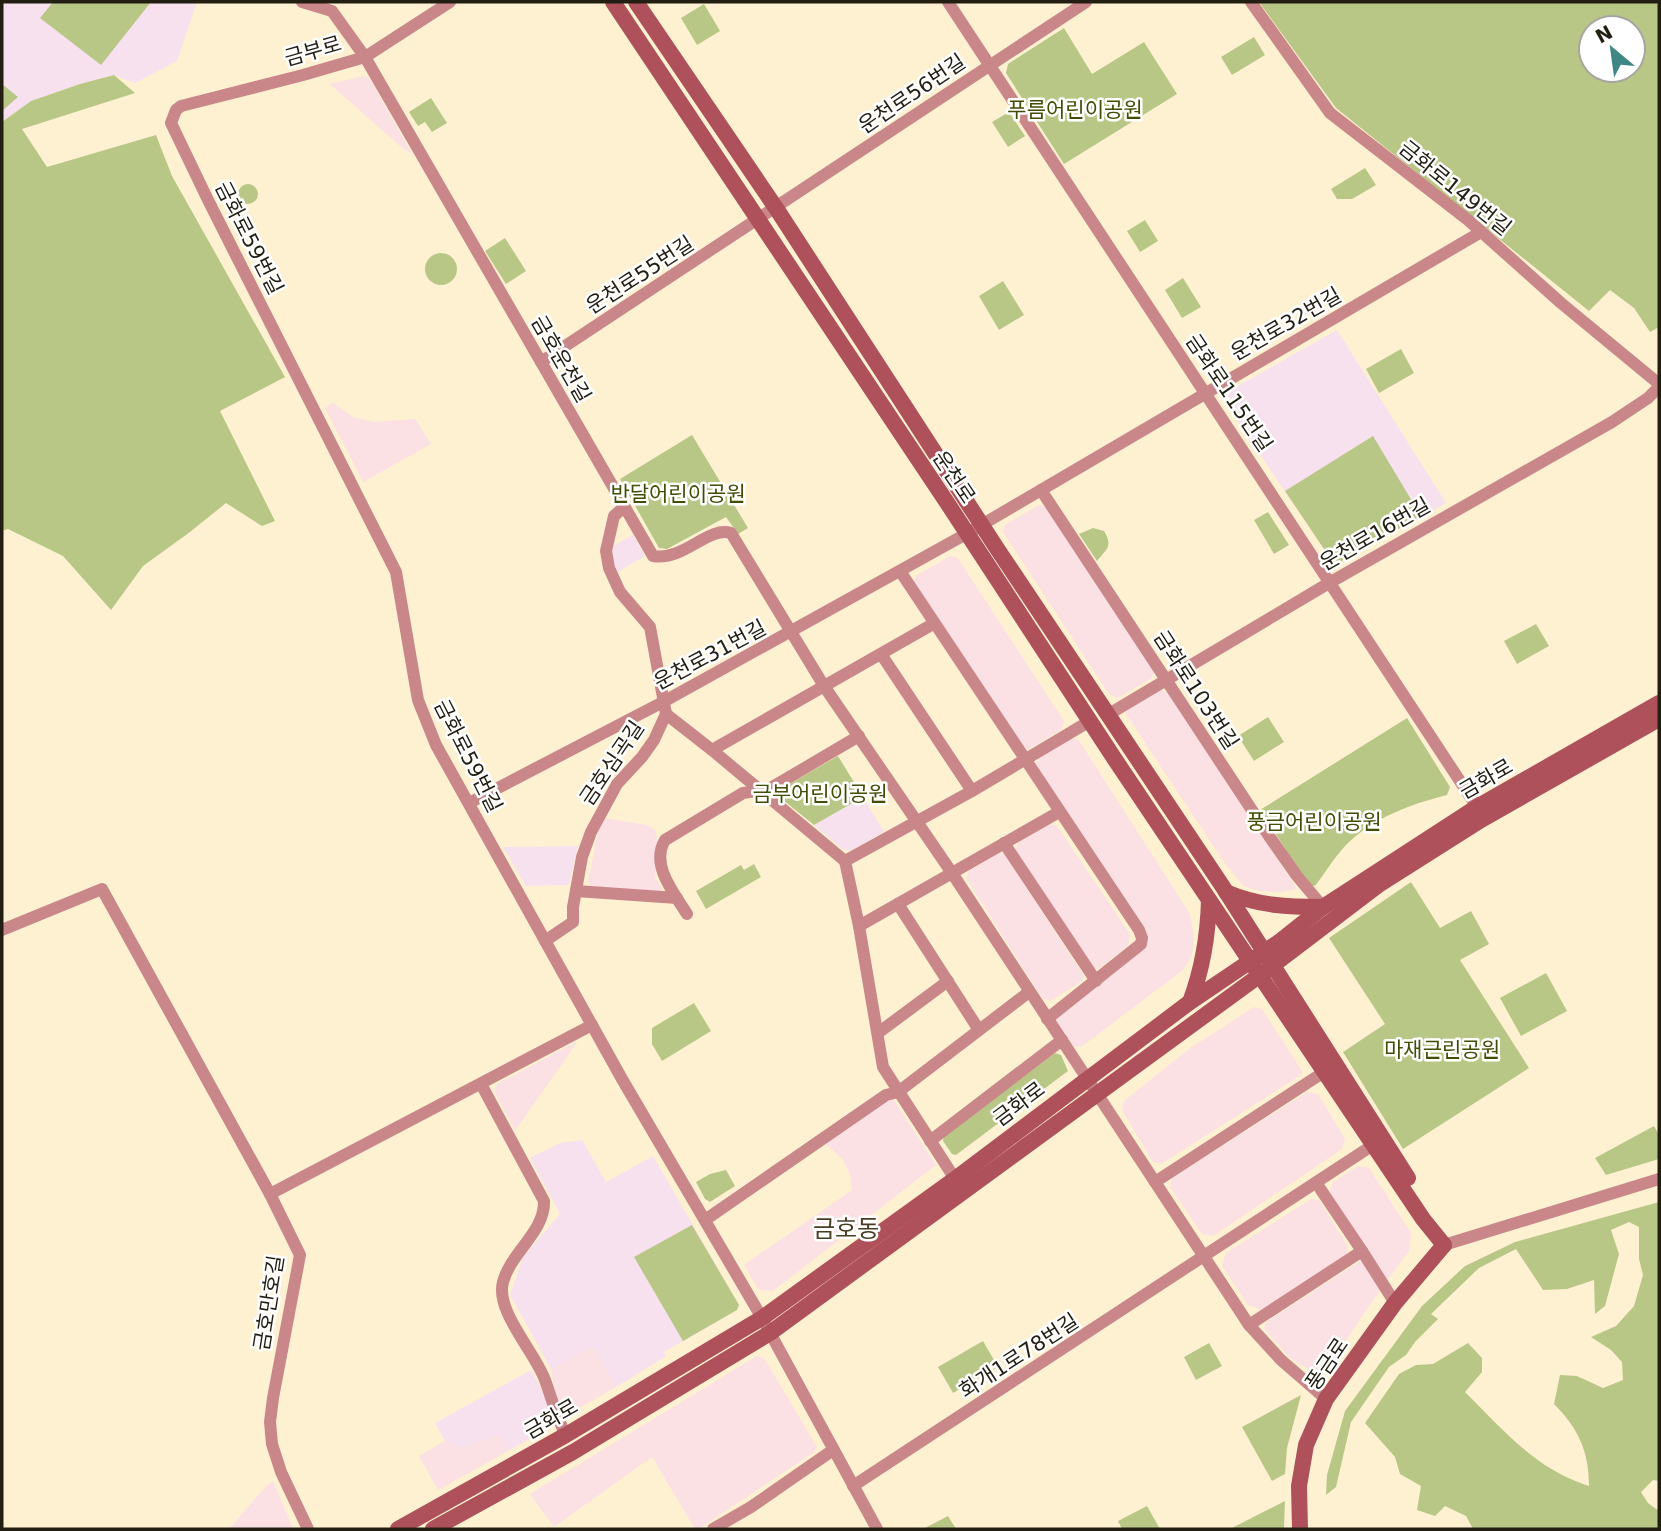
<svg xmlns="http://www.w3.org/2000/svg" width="1661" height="1531" font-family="'DejaVu Sans','Noto Sans KR',sans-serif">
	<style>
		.commercial { fill: #fbe0e4 }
		.education { fill: #f7e1ee }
		.green { fill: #b9c786; fill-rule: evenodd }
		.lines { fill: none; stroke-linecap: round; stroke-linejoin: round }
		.street { stroke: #c9878a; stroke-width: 12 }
		.secondary { stroke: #ae515a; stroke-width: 16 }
		.labels { text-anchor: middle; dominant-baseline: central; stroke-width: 5; stroke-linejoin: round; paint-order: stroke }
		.street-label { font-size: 21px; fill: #221e12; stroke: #fff }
		.park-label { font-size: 21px; fill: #434d06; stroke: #fff }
		.quarter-label { font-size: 24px; fill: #483d23; stroke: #fff }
	</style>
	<rect width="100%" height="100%" fill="#fef1d2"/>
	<g class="commercial">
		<path d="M363 76 369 78 412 154 400 146 330 84Z"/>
		<path d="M333 403 353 417 374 422 415 419 431 444 363 482 325 408Z"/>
		<path d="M1039 505 1046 506 1154 670 1152 678 1118 698 1109 694 1003 532 1005 525Z"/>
		<path d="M950 556 957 557 1064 721 1062 729 1029 749 1020 746 913 584 916 576Z"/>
		<path d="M1160 690 1171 694 1297 889 1281 892 1259 891 1244 886 1226 865 1126 714 1127 709Z"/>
		<path d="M1070 739H1078L1190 914 1194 938 1192 955 1183 970 1081 1047 1072 1046 1056 1022 1058 1015 1147 946 1148 940 1036 765 1039 757Z"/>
		<path d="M605 818 646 825 655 830 657 840 655 878 662 889 659 892 591 886 588 881 600 822Z"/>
		<path d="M1049 824 1057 826 1130 934 1128 946 1098 969 1090 966 1015 850 1018 843Z"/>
		<path d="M999 853 1004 854 1084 976 1082 981 1050 1001 1042 998 966 878 969 871Z"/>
		<path d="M1254 1007 1262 1009 1302 1071 1301 1075 1161 1164 1153 1162 1122 1110 1124 1101 1189 1049Z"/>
		<path d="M578 1041 515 1131 494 1090 497 1084Z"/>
		<path d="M1307 1092 1318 1094 1345 1139 1342 1149 1213 1236 1202 1234 1170 1187 1172 1178Z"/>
		<path d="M889 1098 893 1099 936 1165 773 1291 759 1290 744 1265 852 1190 850 1174 842 1159 825 1143Z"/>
		<path d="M1358 1166 1369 1168 1411 1233 1409 1251 1386 1282 1330 1192 1333 1182Z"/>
		<path d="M1311 1199 1319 1200 1348 1247 1346 1257 1262 1310 1248 1305 1222 1266 1226 1253Z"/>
		<path d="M1362 1260 1380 1290 1323 1374 1317 1375 1289 1357 1264 1328 1266 1322Z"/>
		<path d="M593 1346 616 1387 564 1417 558 1408 551 1369Z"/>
		<path d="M757 1356 764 1358 817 1447 813 1453 698 1529H695L652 1457 554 1527 530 1494Z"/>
		<path d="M499 1434 508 1451 438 1490 419 1456 445 1441 462 1448Z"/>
		<path d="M273 1481 293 1529H229L266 1486Z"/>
	</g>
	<g class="education">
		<path d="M2 2H197L177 61 135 83 114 75 80 84 31 101 2 122Z"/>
		<path d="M1337 330 1446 503 1340 562 1330 558 1224 401 1227 392Z"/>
		<path d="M633 535 645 556 616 573 611 556 613 546Z"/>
		<path d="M863 797 884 832 850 851 843 849 814 825Z"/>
		<path d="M578 846 569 885 526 886 503 847Z"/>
		<path d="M582 1140 606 1182 653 1156 739 1305 737 1310 664 1352 666 1356 616 1387 593 1346 551 1369 510 1295 523 1257 560 1214 530 1158 560 1143Z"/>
		<path d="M531 1370 543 1392 554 1425 508 1451 499 1435 462 1448 445 1441 435 1423Z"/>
	</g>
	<g class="green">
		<path d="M53 2H151L101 65 40 18Z"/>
		<path d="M1259 2H1659V327L1650 332 1634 308 1610 290 1589 311 1336 108ZM1591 28H1633V70H1591Z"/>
		<path d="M704 4 720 31 697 45 681 18Z"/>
		<path d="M1064 28 1092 74 1144 42 1177 94 1064 164 1006 73 1008 64Z"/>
		<path d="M1254 37 1265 55 1232 75 1221 57Z"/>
		<path d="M114 75 135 93 22 129 47 167 156 135 172 176 285 377 220 411 275 521 262 526 226 503 190 532 143 566 111 610 63 556 8 529 2 531V122L31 101 80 84Z"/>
		<path d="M2 84 18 97 2 111Z"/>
		<path d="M431 98 447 123 432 132 425 122 418 126 409 112Z"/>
		<path d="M1009 112 1025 136 1008 147 992 122Z"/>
		<path d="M1365 168 1376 185 1352 199H1337L1331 189Z"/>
		<circle cx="248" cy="194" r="10"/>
		<path d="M1145 220 1158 241 1140 252 1127 231Z"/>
		<path d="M505 238 526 271 506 284 485 251Z"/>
		<circle cx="441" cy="269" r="16"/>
		<path d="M1183 278 1201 307 1182 318 1165 290Z"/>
		<path d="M1003 281 1024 315 999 330 979 296Z"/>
		<path d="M1401 349 1414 373 1379 393 1366 369Z"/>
		<path d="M692 435 748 528 738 534 726 517 667 549 659 548 620 479Z"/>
		<path d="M1373 436 1421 516 1340 562 1330 558 1285 491Z"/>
		<path d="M1268 512 1289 545 1274 554 1254 520Z"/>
		<path d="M1093 528 1104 531C1113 546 1107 549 1097 561L1079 534Z"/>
		<path d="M1536 624 1549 646 1517 664 1504 641Z"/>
		<path d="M1268 717 1284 742 1254 761 1238 736Z"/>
		<path d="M1407 718 1450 787 1447 795C1411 804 1372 818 1345 846 1334 858 1325 873 1315 886L1309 885 1260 810Z"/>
		<path d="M838 756 863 797 814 825 778 796 779 790Z"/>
		<path d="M754 864 761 877 706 909 696 891 741 865 744 870Z"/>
		<path d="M1411 882 1440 928 1471 911 1489 944 1460 960 1529 1068 1403 1149 1343 1052 1385 1024 1329 938Z"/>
		<path d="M1546 973 1567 1011 1521 1036 1500 998Z"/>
		<path d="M694 1003 711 1031 662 1061 652 1044V1028Z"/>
		<path d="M1055 1053 1061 1055 1068 1071 956 1155 952 1154 943 1141 944 1136Z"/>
		<path d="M1654 1126 1659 1135V1159L1606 1175 1595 1158Z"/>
		<path d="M726 1170 735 1186 710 1202 705 1199 696 1182 710 1174Z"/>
		<path d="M1659 1202V1481L1653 1480 1641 1492 1648 1503 1659 1511V1529H1473L1466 1516 1445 1506 1435 1516 1417 1510 1421 1486 1400 1474 1395 1457 1365 1423 1399 1374 1416 1365 1433 1364 1468 1343 1482 1358V1372L1465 1392C1504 1431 1536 1469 1589 1486 1589 1451 1578 1428 1554 1404L1560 1375 1577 1376 1603 1388 1623 1380 1622 1362 1611 1350 1591 1337 1616 1326 1634 1306 1643 1275 1639 1259V1227L1629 1222 1611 1230 1619 1254 1605 1306 1595 1314 1594 1280 1567 1289 1543 1290 1516 1249 1479 1268 1431 1314 1438 1319 1415 1342 1406 1355 1389 1367 1351 1422 1336 1487 1326 1495 1327 1475 1345 1411 1422 1306 1465 1266 1515 1242Z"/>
		<path d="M692 1225 739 1305 737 1310 683 1341 634 1257Z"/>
		<path d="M983 1341 998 1367 953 1393 938 1367Z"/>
		<path d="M1209 1343 1222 1366 1196 1380 1184 1357Z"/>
		<path d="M1301 1395 1287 1448 1285 1474 1272 1481 1242 1427Z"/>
		<path d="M1285 1501 1284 1529H1230Z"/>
		<path d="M1147 1506 1160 1529H1122L1118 1521Z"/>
		<path d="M948 1516 956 1529H923Z"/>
	</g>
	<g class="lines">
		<g class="street">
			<path d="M302 2 332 11 365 57 653 556C684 561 708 526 731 533L824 686 952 873 1249 1325 1281 1360 1326 1399"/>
			<path d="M450 2 365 57 303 75 181 106 176 110 171 123 208 200 396 572 418 700 436 745 622 1079 762 1318 877 1529"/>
			<path d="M948 2 1477 807"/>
			<path d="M1251 2 1330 113 1468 220 1561 303 1659 384"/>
			<path d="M541 362 1086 2"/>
			<path d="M1041 490 1269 836 1297 876 1323 907"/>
			<path d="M900 571 1139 930 1142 938 1141 944 1047 1019"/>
			<path d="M881 654 972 791"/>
			<path d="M666 714 712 750 845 861 859 926 883 1067 955 1179"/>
			<path d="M1109 714 1329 583 1612 422 1648 398 1659 387"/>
			<path d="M712 750 933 624"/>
			<path d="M469 803 663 702 966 534 1481 232"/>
			<path d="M1004 843 1096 981"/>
			<path d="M845 861 972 791 1090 721"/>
			<path d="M576 891 677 898"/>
			<path d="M898 904 979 1030"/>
			<path d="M687 914C674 893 650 865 665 840L743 793 769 789 859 736"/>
			<path d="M859 926 1059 812"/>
			<path d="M2 930 102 889 270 1194"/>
			<path d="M545 941 573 922V907L582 857 591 832 617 784 642 757 654 740 666 714 650 627 620 592 609 568 606 551 614 516 624 507"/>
			<path d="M878 1033 948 981"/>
			<path d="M481 1084 544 1201C545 1232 511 1252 503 1282 495 1311 535 1352 545 1380 552 1399 556 1417 566 1435"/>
			<path d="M930 1141 1062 1040"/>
			<path d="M1155 1182 1324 1072"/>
			<path d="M705 1220 886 1095 898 1092 1029 992"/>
			<path d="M1444 1245 1659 1179"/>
			<path d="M1362 1251 1395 1303"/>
			<path d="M1249 1325 1362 1251 1317 1184"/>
			<path d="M853 1486 1373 1145"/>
			<path d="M308 1529 281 1472 272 1444 270 1422 273 1398 300 1255 270 1194 592 1025"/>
			<path d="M713 1529 751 1507 833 1450"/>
		</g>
		<g class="secondary">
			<path d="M613 2 946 501 1114 758 1423 1219 1444 1245"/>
			<path d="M636 2 776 208 998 550 1223 887 1408 1178"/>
			<path d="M1226 892C1258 906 1289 907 1323 907"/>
			<path d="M1190 1002C1203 968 1208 936 1209 900"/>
			<path d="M398 1529 566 1435 762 1318 955 1179 1190 1002 1279 942 1323 907 1477 807 1659 703"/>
			<path d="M433 1529 573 1452 770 1333 1260 975 1380 884 1481 820 1659 719"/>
			<path d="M1300 1529 1299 1486 1306 1445 1326 1399 1395 1303 1444 1245"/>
		</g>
	</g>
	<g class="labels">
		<g class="street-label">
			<text transform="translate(313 51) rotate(-16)">금부로</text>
			<text transform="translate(912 94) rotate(-34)">운천로56번길</text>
			<text transform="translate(1455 188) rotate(39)">금화로149번길</text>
			<text transform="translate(249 238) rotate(63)">금화로59번길</text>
			<text transform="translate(640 275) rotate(-33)">운천로55번길</text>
			<text transform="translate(1286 324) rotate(-30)">운천로32번길</text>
			<text transform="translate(561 359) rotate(60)">금호운천길</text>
			<text transform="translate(1229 393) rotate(56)">금화로115번길</text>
			<text transform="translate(954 477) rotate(56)">운천로</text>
			<text transform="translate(1375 534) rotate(-30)">운천로16번길</text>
			<text transform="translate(710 655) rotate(-28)">운천로31번길</text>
			<text transform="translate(1196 690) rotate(57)">금화로103번길</text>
			<text transform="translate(468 756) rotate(63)">금화로59번길</text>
			<text transform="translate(612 763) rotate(-56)">금호심곡길</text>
			<text transform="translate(1486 779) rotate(-30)">금화로</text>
			<text transform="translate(1019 1104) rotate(-37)">금화로</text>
			<text transform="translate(269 1303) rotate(-81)">금호만호길</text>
			<text transform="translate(1019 1356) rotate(-33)">화개1로78번길</text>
			<text transform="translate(1327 1364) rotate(-56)">풍금로</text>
			<text transform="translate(551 1419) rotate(-30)">금화로</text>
		</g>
		<g class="park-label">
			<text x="1075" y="110">푸름어린이공원</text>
			<text x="678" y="494">반달어린이공원</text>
			<text x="820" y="794">금부어린이공원</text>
			<text x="1314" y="822">풍금어린이공원</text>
			<text x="1442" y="1050">마재근린공원</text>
		</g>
		<g class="quarter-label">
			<text x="846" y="1229">금호동</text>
		</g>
	</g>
	<rect width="1661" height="1531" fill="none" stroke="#221e12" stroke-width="7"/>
	<g transform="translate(1612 49) rotate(331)"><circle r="33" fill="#ffffff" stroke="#a7a5a0" stroke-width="2"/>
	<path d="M0-5L12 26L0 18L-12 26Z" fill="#3f8785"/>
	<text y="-10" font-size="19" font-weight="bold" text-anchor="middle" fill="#221e12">N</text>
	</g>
</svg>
